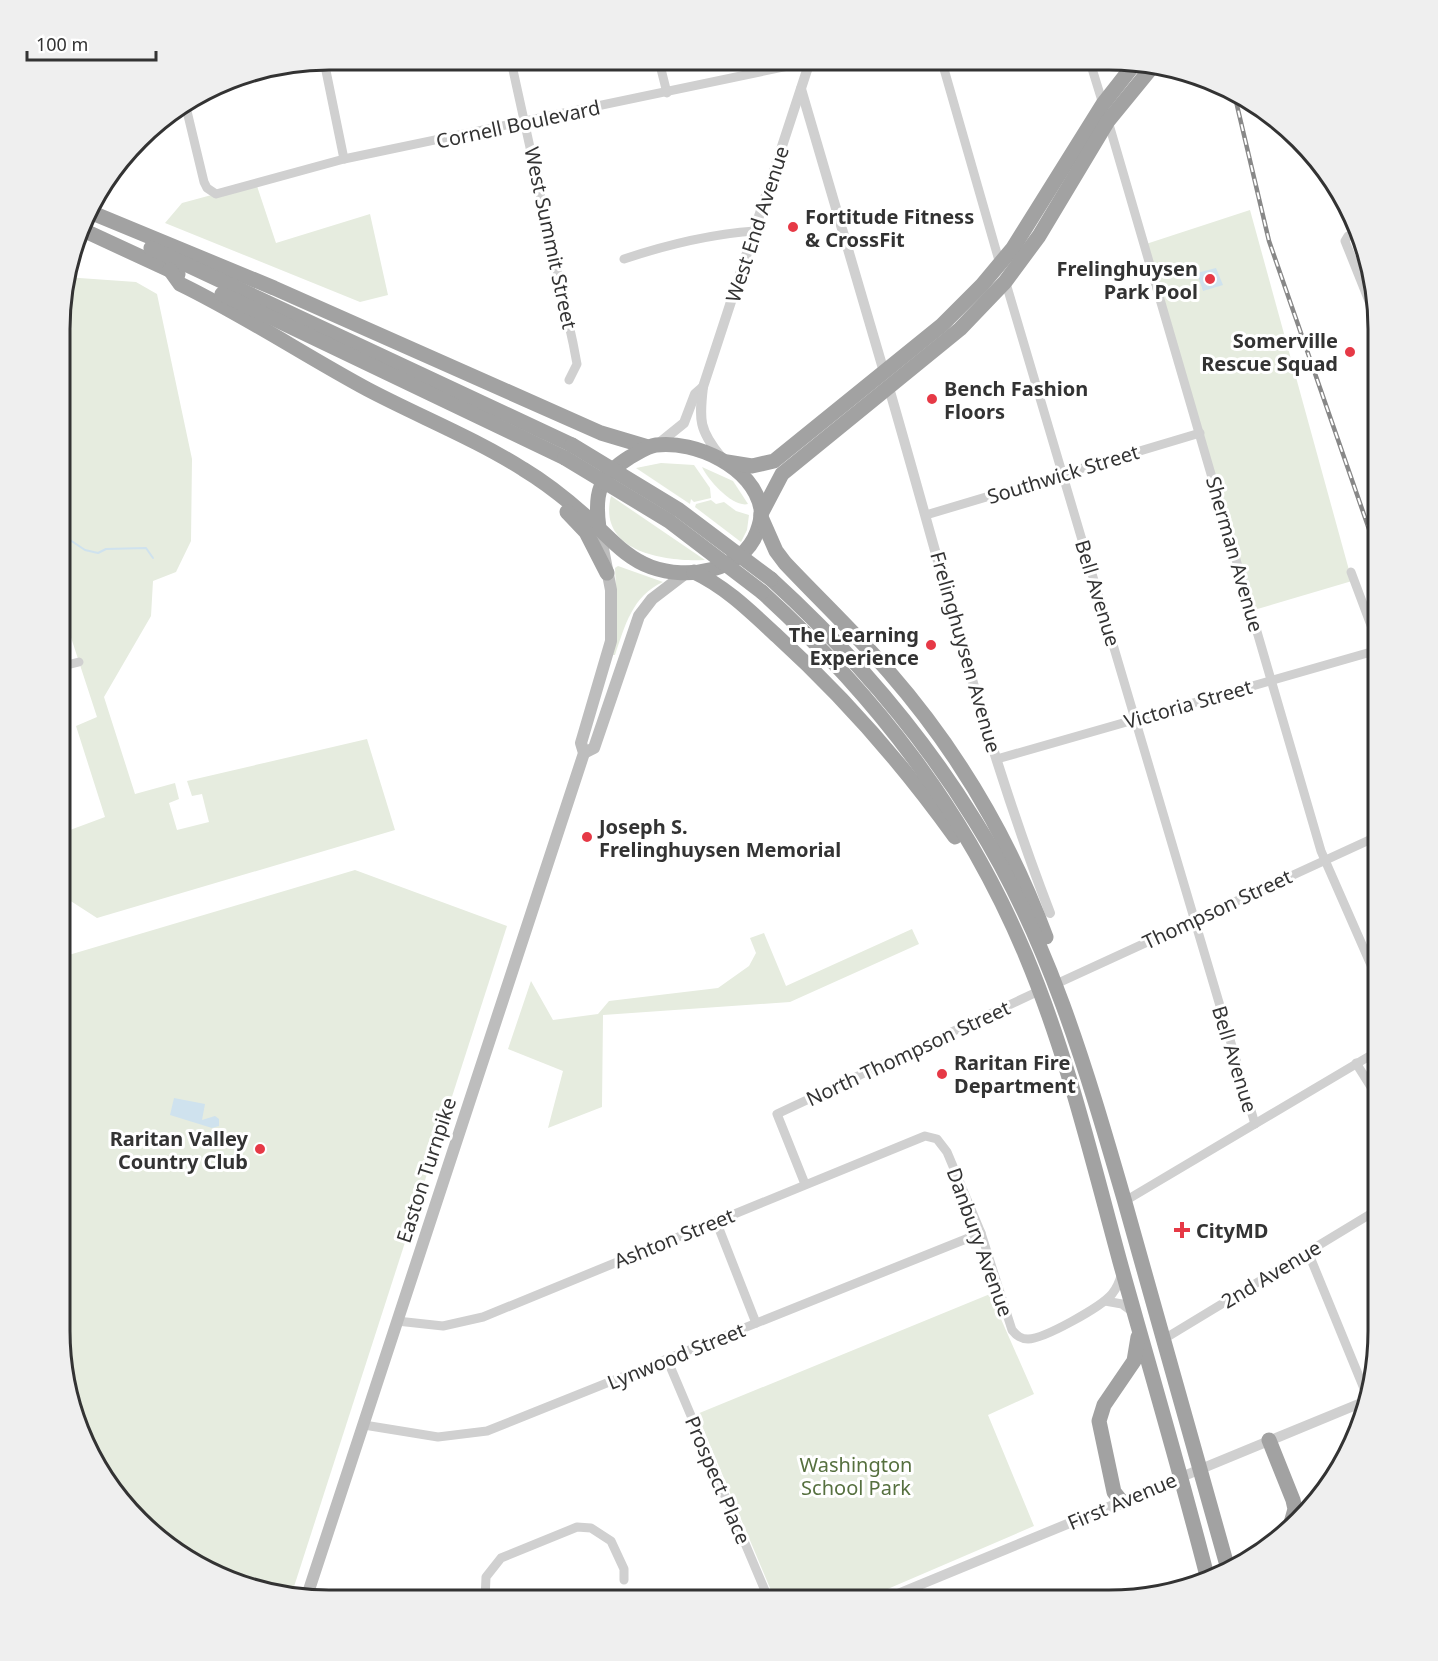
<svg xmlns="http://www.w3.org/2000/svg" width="1438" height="1661" font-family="'Noto Sans',sans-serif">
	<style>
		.green { fill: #e6ecdf }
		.water { fill: #cfe2ee }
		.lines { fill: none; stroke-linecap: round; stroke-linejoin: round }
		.stream { stroke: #cfe2ee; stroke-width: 2 }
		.minor { stroke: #d0d0d0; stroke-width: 9 }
		.tertiary { stroke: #d0d0d0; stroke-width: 10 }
		.secondary { stroke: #bdbdbd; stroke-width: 12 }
		.trunk { stroke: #a2a2a2; stroke-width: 15 }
		.rail-casing { stroke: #888; stroke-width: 4.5 }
		.rail { stroke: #fff; stroke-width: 2; stroke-dasharray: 7; stroke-linecap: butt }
		.trunk-bridge { stroke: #a2a2a2; stroke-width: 15 }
		.poi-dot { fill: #e63946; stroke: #fff; stroke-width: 2 }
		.labels { text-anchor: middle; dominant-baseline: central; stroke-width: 6; stroke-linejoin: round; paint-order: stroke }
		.street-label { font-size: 20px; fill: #333; stroke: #fff }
		.poi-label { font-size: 20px; font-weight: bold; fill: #333; stroke: #fff; text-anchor: start }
		.park-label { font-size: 20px; fill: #56703f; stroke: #fff }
		.rim { fill: none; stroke: #333; stroke-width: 3 }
	</style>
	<rect width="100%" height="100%" fill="#fff"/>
	<g class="green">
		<path d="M256 183 276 243 370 214 388 295 360 302 165 223 182 203Z"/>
		<path d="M1250 210 1352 581 1254 610 1146 244Z"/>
		<path d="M65 277 136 282 157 294 192 459 191 541 176 572 153 581 151 616 104 697 135 794 175 783 179 799 169 803 177 830 209 822 202 794 192 796 187 781 367 739 395 830 97 918 66 898 62 833 105 817 76 726 97 717 63 613Z"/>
		<path d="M661 463 694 465 710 488 711 498 694 502 691 499 690 504 636 468Z"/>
		<path d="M702 467 733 481 748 504C733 508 708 480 702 467Z"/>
		<path d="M611 496 705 560C664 562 597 552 611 496Z"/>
		<path d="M711 500 716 504 724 502 736 511 749 515 747 530 741 542 695 507 696 504Z"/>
		<path d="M618 566 663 582C632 596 625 626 615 655H613L617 610 615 568Z"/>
		<path d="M355 870 507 926 291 1596 243 1587 180 1556 96 1466 69 1401 60 1331 62 957Z"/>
		<path d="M912 929 919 944 790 1002 603 1015 602 1107 548 1128 563 1071 508 1049 531 981 553 1020 598 1014 609 1001 718 988 749 966 756 953 750 938 764 933 786 986Z"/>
		<path d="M990 1294 1034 1394 988 1415 1034 1526 862 1600H775L697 1414Z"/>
	</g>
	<g class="water">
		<path d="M1216 268 1223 285 1203 291 1197 273Z"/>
		<path d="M174 1098 205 1104 202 1120 215 1116 219 1119V1126L212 1128 170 1115Z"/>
	</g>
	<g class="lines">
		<path class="stream" d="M64 536 85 550 98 553 106 549 146 548 153 558"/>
		<g class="minor">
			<path d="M324 61 344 159"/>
			<path d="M511 61 573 343 577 364 569 380"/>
			<path d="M659 61 667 93"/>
			<path d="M942 62 1000 264"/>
			<path d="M1090 62 1103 104"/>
			<path d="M186 107 204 182 207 188 216 194 344 159 812 61"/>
			<path d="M1108 121 1321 851 1378 981"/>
			<path d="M1358 233 1348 236 1345 241 1377 321"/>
			<path d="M624 259C666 245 711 234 755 231"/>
			<path d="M1005 280 1255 1124"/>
			<path d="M926 515 1200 433"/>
			<path d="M1351 572 1378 644"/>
			<path d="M63 666 79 662"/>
			<path d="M997 759 1378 650"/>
			<path d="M1056 984 1378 836"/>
			<path d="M1356 1063 1378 1098"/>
			<path d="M805 1184 777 1114 1039 991"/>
			<path d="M1125 1201 1378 1051"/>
			<path d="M716 1221 756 1323"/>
			<path d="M1308 1252 1365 1391"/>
			<path d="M1105 1301 1122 1304 1133 1312"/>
			<path d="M397 1321 443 1326 483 1317 925 1136 937 1139 947 1152 981 1233 1012 1330C1017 1336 1021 1339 1028 1339 1044 1339 1101 1307 1112 1294 1117 1288 1120 1280 1122 1273"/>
			<path d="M1164 1339 1377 1210"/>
			<path d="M667 1359 769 1600"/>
			<path d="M364 1425 438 1437 487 1431 981 1233"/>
			<path d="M485 1600 486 1577 501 1558 577 1527 591 1528 611 1541 624 1569V1580"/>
		</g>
		<g class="tertiary">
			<path d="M801 89 884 372"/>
			<path d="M889 388C940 563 984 742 1050 913"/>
			<path d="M658 444 684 423 695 394 703 387"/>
			<path d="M721 457C699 430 699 420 703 387L810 61"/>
			<path d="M883 1600 1361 1403"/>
		</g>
		<g class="secondary">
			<path d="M584 753 594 748 639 616 652 599 686 573"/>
			<path d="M306 1599 584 753 581 743 611 641V590L599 528"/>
		</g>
		<g class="trunk">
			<path d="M90 212 274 288 601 433 648 447"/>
			<path d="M83 230 178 274"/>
			<path d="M151 248 572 445"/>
			<path d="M170 270 180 284C244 315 304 355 367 389 418 416 474 438 523 469 548 484 570 502 591 521 610 538 626 558 651 567 687 580 742 572 757 532 760 524 762 517 761 509 754 467 695 440 656 445 647 446 638 453 630 457 599 476 594 493 599 528"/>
			<path d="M222 294 565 458"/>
			<path d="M727 462 752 466 774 461 942 325 982 285 1013 248 1103 104 1136 62"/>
			<path d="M567 512 586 532 607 573"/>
			<path d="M761 514 782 474 960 329 1005 282 1039 236 1108 121 1153 66"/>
			<path d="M761 517 776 551 785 563C819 599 856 634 889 672 957 750 1010 840 1046 937"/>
			<path d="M694 572C726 587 751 612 777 636 844 697 902 763 955 837"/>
			<path d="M771 579C850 651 919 730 975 821 1048 937 1086 1068 1124 1199 1159 1322 1193 1446 1228 1569"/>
			<path d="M762 592C876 696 966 812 1026 956 1067 1054 1092 1159 1120 1262 1149 1366 1180 1470 1207 1576"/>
			<path d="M1269 1440 1293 1500 1295 1509 1289 1530"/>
			<path d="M1122 1502 1114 1492 1099 1421 1104 1405 1134 1361 1138 1337"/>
		</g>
		<g class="rail-casing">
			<path id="rail" d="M1235 97 1269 241 1378 555"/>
		</g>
		<use href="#rail" class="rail"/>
		<g class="trunk-bridge">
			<path d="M572 445 679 510 771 579"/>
			<path d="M565 458 669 521 762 592"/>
		</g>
	</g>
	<g class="poi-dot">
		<circle cx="793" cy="227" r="6"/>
		<circle cx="1210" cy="279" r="6"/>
		<circle cx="1350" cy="352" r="6"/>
		<circle cx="932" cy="399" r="6"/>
		<circle cx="931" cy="645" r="6"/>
		<circle cx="587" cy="837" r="6"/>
		<circle cx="942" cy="1074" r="6"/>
		<circle cx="260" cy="1149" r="6"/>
		<path d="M1179 1221h6v6h6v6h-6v6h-6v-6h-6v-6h6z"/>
	</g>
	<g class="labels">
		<g class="street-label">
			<text transform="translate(518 124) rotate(-12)">Cornell Boulevard</text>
			<text transform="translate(757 224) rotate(-72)">West End Avenue</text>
			<text transform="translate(551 238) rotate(78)">West Summit Street</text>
			<text transform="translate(1063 474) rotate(-17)">Southwick Street</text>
			<text transform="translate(1235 554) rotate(74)">Sherman Avenue</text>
			<text transform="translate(1098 593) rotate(73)">Bell Avenue</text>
			<text transform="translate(966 652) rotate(74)">Frelinghuysen Avenue</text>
			<text transform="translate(1188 704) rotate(-16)">Victoria Street</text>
			<text transform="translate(1217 909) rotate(-25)">Thompson Street</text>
			<text transform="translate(908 1053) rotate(-25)">North Thompson Street</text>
			<text transform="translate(1235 1059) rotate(73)">Bell Avenue</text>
			<text transform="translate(426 1170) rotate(-72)">Easton Turnpike</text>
			<text transform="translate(674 1238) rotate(-22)">Ashton Street</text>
			<text transform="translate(980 1242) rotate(70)">Danbury Avenue</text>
			<text transform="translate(1271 1274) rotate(-31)">2nd Avenue</text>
			<text transform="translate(676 1356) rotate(-22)">Lynwood Street</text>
			<text transform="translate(718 1480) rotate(67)">Prospect Place</text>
			<text transform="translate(1122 1501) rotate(-23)">First Avenue</text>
		</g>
		<g class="poi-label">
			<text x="805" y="216">Fortitude Fitness<tspan x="805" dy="23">&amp; CrossFit</tspan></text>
			<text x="1198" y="268" text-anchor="end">Frelinghuysen<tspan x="1198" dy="23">Park Pool</tspan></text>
			<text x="1338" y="340" text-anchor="end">Somerville<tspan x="1338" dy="23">Rescue Squad</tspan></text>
			<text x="944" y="388">Bench Fashion<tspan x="944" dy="23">Floors</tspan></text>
			<text x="919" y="634" text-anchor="end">The Learning<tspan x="919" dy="23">Experience</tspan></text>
			<text x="599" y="826">Joseph S.<tspan x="599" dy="23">Frelinghuysen Memorial</tspan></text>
			<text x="954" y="1062">Raritan Fire<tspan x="954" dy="23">Department</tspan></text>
			<text x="248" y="1138" text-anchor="end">Raritan Valley<tspan x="248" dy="23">Country Club</tspan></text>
			<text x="1196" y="1230">CityMD</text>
		</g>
		<g class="park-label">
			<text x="856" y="1464">Washington<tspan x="856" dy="23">School Park</tspan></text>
		</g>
	</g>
	<path d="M0 0H1438V1661H0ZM329 70H1109A259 259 0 0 1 1368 329V1331A259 259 0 0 1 1109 1590H329A259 259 0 0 1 70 1331V329A259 259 0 0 1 329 70Z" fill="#efefef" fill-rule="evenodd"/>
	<path class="rim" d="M329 70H1109A259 259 0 0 1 1368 329V1331A259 259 0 0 1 1109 1590H329A259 259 0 0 1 70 1331V329A259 259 0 0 1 329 70Z"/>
	<path d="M27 51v9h129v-9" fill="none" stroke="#333333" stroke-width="3"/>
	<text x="36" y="51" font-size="18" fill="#333333" stroke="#ffffff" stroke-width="4.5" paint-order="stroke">100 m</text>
</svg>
